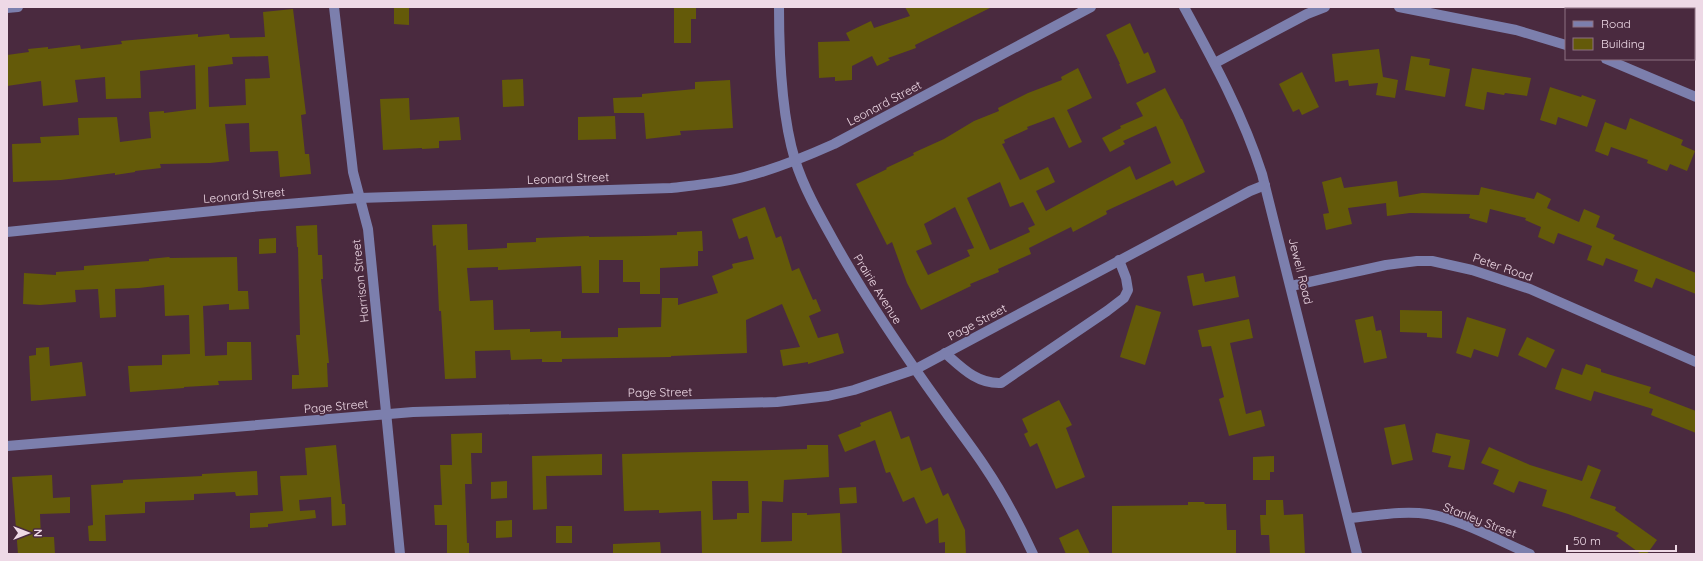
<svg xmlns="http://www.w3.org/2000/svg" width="1703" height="561" font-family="Quicksand,sans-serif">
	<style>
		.building { fill: #645a09; fill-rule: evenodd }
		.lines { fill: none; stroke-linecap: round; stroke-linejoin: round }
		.minor { stroke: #7c7fad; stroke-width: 10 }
		.labels { text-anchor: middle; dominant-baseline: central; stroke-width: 3.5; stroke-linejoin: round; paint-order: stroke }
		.street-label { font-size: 12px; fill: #eed9e6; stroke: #4a2a3f }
	</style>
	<rect width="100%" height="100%" fill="#4a2a3f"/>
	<g class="building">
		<path d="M394 7H409V25L394 24Z"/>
		<path d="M674 7H696V19H691V43H674Z"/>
		<path d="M905 7H992L915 45 916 48 888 58 890 60 877 66 872 56 852 66V80L835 81V77L819 78 818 42 850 41 846 33 871 21 874 28 910 16Z"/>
		<path d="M293 9 306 114 301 115 305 154H309L311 174 280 177 278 151 250 152 249 123 225 124 229 161 210 163 160 164 161 168 135 171V172L115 175V173L61 180 13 182 12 144 41 143 40 137 79 135 78 118 117 117 120 142 151 138 149 112 164 111V113L196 109 195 65 140 71 141 98 106 99 105 77 75 80 78 102 43 106 41 81 7 86V55L29 52 28 49 48 47V49L80 45 81 49 122 44 121 41 198 34V37L229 34 230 38 265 37 263 12ZM268 56 270 78 245 79 246 105 209 107 208 67 233 64 232 57Z"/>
		<path d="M1130 23 1144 54 1148 52 1156 72 1127 84 1119 64H1120L1106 35Z"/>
		<path d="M1379 49 1383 77 1398 80 1395 98 1376 95 1378 83 1349 86 1348 80 1335 82 1332 54Z"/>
		<path d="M1411 56 1430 59 1429 65 1450 69 1445 97 1405 90Z"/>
		<path d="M1078 68 1092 98 1067 110 1082 142 1069 148 1054 117 1027 127 1028 129 1004 140 1005 143 1002 144 1020 180 1048 167 1055 182 1036 191 1046 211 1130 166 1136 180 1171 163 1156 126 1123 141 1125 144 1110 152 1102 138 1121 128 1120 126 1143 116 1136 103 1165 88 1181 119H1182L1205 172 1176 186 1173 180 1106 211 1107 214 1073 232 1071 227 1029 248 1031 254 998 269 999 272 970 284 971 286 921 310 907 283 892 242 887 245 856 184 887 169 886 168 914 155 913 153 944 139 974 121 999 111 998 108 1028 93 1062 80 1061 77ZM1000 182 1010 207 1023 202 1035 225 1028 228 1030 232 990 250 967 198ZM955 207 974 248 967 250 970 256 928 275 916 251 932 244 924 224Z"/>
		<path d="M1472 68 1531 78 1527 96 1505 93 1504 95 1487 92 1484 110 1465 106Z"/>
		<path d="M1302 72 1319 107 1302 115 1299 109 1293 112 1279 84Z"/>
		<path d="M523 79 524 106 503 107 502 80Z"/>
		<path d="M730 80 733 128 680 131 681 135 646 139 644 113H614L613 98 642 97V94L695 89V82Z"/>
		<path d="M1550 87 1581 97 1582 95 1596 100 1587 127 1558 117 1556 125 1540 120Z"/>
		<path d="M409 98 410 120 459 117 461 140 439 141V148L422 149V148L383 150 380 99Z"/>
		<path d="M615 116 616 139 578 140V117Z"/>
		<path d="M1630 118 1683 140 1681 145 1695 151 1687 171 1670 164 1667 171 1647 163 1648 160 1611 147 1608 156 1595 151 1605 122 1626 130Z"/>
		<path d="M1341 177 1344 188 1397 181 1399 197 1422 193 1479 195 1481 187 1534 199 1537 192 1551 199 1547 208 1579 222 1584 209 1600 216 1596 227 1615 235 1613 239 1696 273V294L1656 278 1652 288 1634 281 1638 270 1606 258 1603 266 1587 260 1592 246 1558 233 1554 244 1538 237 1541 227 1525 220 1526 218 1490 209 1487 223 1469 218 1470 214 1410 213 1387 216 1386 203 1348 208 1352 224 1326 230 1323 214 1329 213 1322 182Z"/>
		<path d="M765 207 776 238 781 236 792 271 799 268 813 300 816 299 821 311 809 316 818 338 838 333 844 353 808 364V362L783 366 780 350 800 347 782 304 746 320 747 353 671 356V357L562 359V362H542V359L511 360 510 350 475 351 476 378 445 379 441 311H439L436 245 433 246 432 225 467 224 468 250 507 248V243L536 242V238L589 236V237L645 236 677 235V232L702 231 703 251H698V266L660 268V294H640V282H623V260H599V293H582L581 266 498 270V267L467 268 470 301 493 300 494 330 530 329V332L561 331V338L618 337V328L661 327 662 298H678V305L718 293 712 276 733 268 732 264 754 259 747 236 739 239 732 219Z"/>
		<path d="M317 225 318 255H322L323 279H321L329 363H327L328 387 292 389V375H299L296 335H300L298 247H297L296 226Z"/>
		<path d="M276 238V253L259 254V239Z"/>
		<path d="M169 257 170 258 237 257 238 291H248L249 309 229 310V304L203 306 205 356 227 355V342H251L252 380 218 381 219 385 184 387V388L130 392 128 366 162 365V355L190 354 189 315 165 316 164 285 139 288 115 289 116 317 100 318 98 289 75 290 76 302 40 305 23 304 24 273 56 275V272L84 270V266L149 261V259Z"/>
		<path d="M1203 273 1205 282 1235 276 1239 297 1193 306 1187 276Z"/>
		<path d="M1136 305 1161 312 1145 365 1120 357Z"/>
		<path d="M1400 310 1442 311V338L1427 337V333L1400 332Z"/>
		<path d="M1373 316 1376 331 1381 330 1387 358 1364 363 1355 320Z"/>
		<path d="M1467 317 1506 329 1498 357 1474 349 1471 358 1456 353Z"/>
		<path d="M1249 319 1253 338 1230 343 1246 414 1261 410 1265 426 1229 436 1219 399 1224 397 1211 346 1202 347 1198 330Z"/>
		<path d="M1527 337 1555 350 1546 368 1518 355Z"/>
		<path d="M49 347 50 366 82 362 86 396 31 401 29 356 36 355V348Z"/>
		<path d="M1586 364 1601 369V372L1651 387 1649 393 1696 411V433L1651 415 1653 409 1594 391 1591 401 1555 389 1562 368 1582 375Z"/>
		<path d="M1059 400 1072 425 1066 428 1085 477 1056 489 1037 443 1030 447 1024 434 1028 432 1022 419Z"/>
		<path d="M891 411 901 439 909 436 921 471 931 467 943 496 948 493 965 530 966 554H945V542L939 543 938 518 926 524 914 497 903 502 890 472 886 473 875 440 845 452 838 435 861 426 860 423Z"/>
		<path d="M1405 424 1413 460 1392 465 1384 428Z"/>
		<path d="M482 433V453H471L472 484H465L467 543H469V554H447V525H435L434 505H442L440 465H452L451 434Z"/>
		<path d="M1436 433 1470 440 1464 470 1448 467 1451 456 1432 452Z"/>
		<path d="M336 445 342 504H345L346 525 332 526 331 497 299 500 300 511 315 510 316 518 268 524V527L250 528V513L283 511 280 476 307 475 305 448Z"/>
		<path d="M807 445H828L829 477 784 480 783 502 762 501 761 542 792 541V513H807V515L840 513 842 554H702L701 511 659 513V510L624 511 622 454 773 450 807 449ZM712 481H748L749 513H737V519L713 520Z"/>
		<path d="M1489 447 1530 465 1582 481 1588 465 1601 470 1590 498 1616 507 1615 510 1657 540 1647 554H1641L1616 536 1619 533 1568 514 1542 506 1547 490 1519 481 1514 493 1493 484 1499 470 1481 463Z"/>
		<path d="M602 454V475L546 476 547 509 533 510 532 456Z"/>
		<path d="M1274 456V472H1270V480H1253V457Z"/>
		<path d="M257 471 258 495 236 496 235 492 194 494V500L145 502V513L105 515 106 541H89L88 526 93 525 91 485 123 483V480L202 476V474Z"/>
		<path d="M52 475 53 498 70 497V513L40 514 41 537H54L55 554H18L12 477Z"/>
		<path d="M507 481V498L491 499V482Z"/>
		<path d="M856 487 857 503 840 504 839 488Z"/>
		<path d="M1266 500H1283L1284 515 1303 514 1305 554H1270L1269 535H1261L1260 515H1266Z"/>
		<path d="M1188 502H1204L1205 504H1226L1227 530H1236V554H1112V506L1188 505Z"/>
		<path d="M512 520V537L496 538V521Z"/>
		<rect x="556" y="526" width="16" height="17"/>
		<path d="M1078 529 1090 554H1066L1059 538Z"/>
		<path d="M660 542 661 554H613V544Z"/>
	</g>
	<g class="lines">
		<g class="minor">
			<path d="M334 7 353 172 368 229 400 554"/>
			<path d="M779 7C779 55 781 114 795 160 805 192 824 223 840 252 871 306 906 357 942 407 956 427 972 447 985 467 1004 495 1019 524 1033 554"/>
			<path d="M1184 7C1214 62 1243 115 1262 174L1357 554"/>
			<path d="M1399 7 1516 30 1566 45"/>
			<path d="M7 8 18 7"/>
			<path d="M1606 59 1696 97"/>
			<path d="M1215 63 1307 14 1325 7"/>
			<path d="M7 232 252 207 359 198 671 188C696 185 720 183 744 177 776 169 805 157 834 144L1091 7"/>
			<path d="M1291 286 1386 265 1417 261H1432L1472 270 1530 289 1696 362"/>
			<path d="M945 353C962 368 977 384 1001 383L1107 311 1124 298 1128 290 1126 278 1119 260"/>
			<path d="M7 446 413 412 777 402 828 396 854 390 916 369 1250 191 1265 185"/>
			<path d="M1349 518C1374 516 1402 510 1428 514 1463 520 1497 540 1530 554"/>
		</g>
	</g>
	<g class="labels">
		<g class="street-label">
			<text transform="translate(884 103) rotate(-28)">Leonard Street</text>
			<text transform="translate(568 178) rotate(-2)">Leonard Street</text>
			<text transform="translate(244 195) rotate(-5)">Leonard Street</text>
			<text transform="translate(1503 267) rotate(19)">Peter Road</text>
			<text transform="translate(1301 271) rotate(76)">Jewell Road</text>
			<text transform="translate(360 281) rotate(-96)">Harrison Street</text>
			<text transform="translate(878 289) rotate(58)">Prairie Avenue</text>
			<text transform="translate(977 322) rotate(-28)">Page Street</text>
			<text transform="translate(660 392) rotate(-1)">Page Street</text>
			<text transform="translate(336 406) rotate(-5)">Page Street</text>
			<text transform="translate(1480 520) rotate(21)">Stanley Street</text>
		</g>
	</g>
	<rect width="1703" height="561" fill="none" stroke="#eed9e6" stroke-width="16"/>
	<rect x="1565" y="8" width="130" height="52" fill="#4a2a3f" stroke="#8c7082"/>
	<rect x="1573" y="21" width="20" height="6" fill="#7c7fad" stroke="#8c7082"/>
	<text x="1601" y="28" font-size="12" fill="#eed9e6">Road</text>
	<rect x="1573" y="38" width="20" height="12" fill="#645a09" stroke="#8c7082"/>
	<text x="1601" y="48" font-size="12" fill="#eed9e6">Building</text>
	<g transform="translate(28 533) rotate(90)" stroke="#4a2a3f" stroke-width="3" paint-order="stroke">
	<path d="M0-3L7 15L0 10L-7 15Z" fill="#eed9e6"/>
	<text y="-6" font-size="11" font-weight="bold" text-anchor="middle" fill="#eed9e6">N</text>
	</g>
	<path d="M1567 545v6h109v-6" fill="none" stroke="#eed9e6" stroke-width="2"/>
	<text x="1573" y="545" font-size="12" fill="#eed9e6" stroke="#4a2a3f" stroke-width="3" paint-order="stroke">50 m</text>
</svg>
